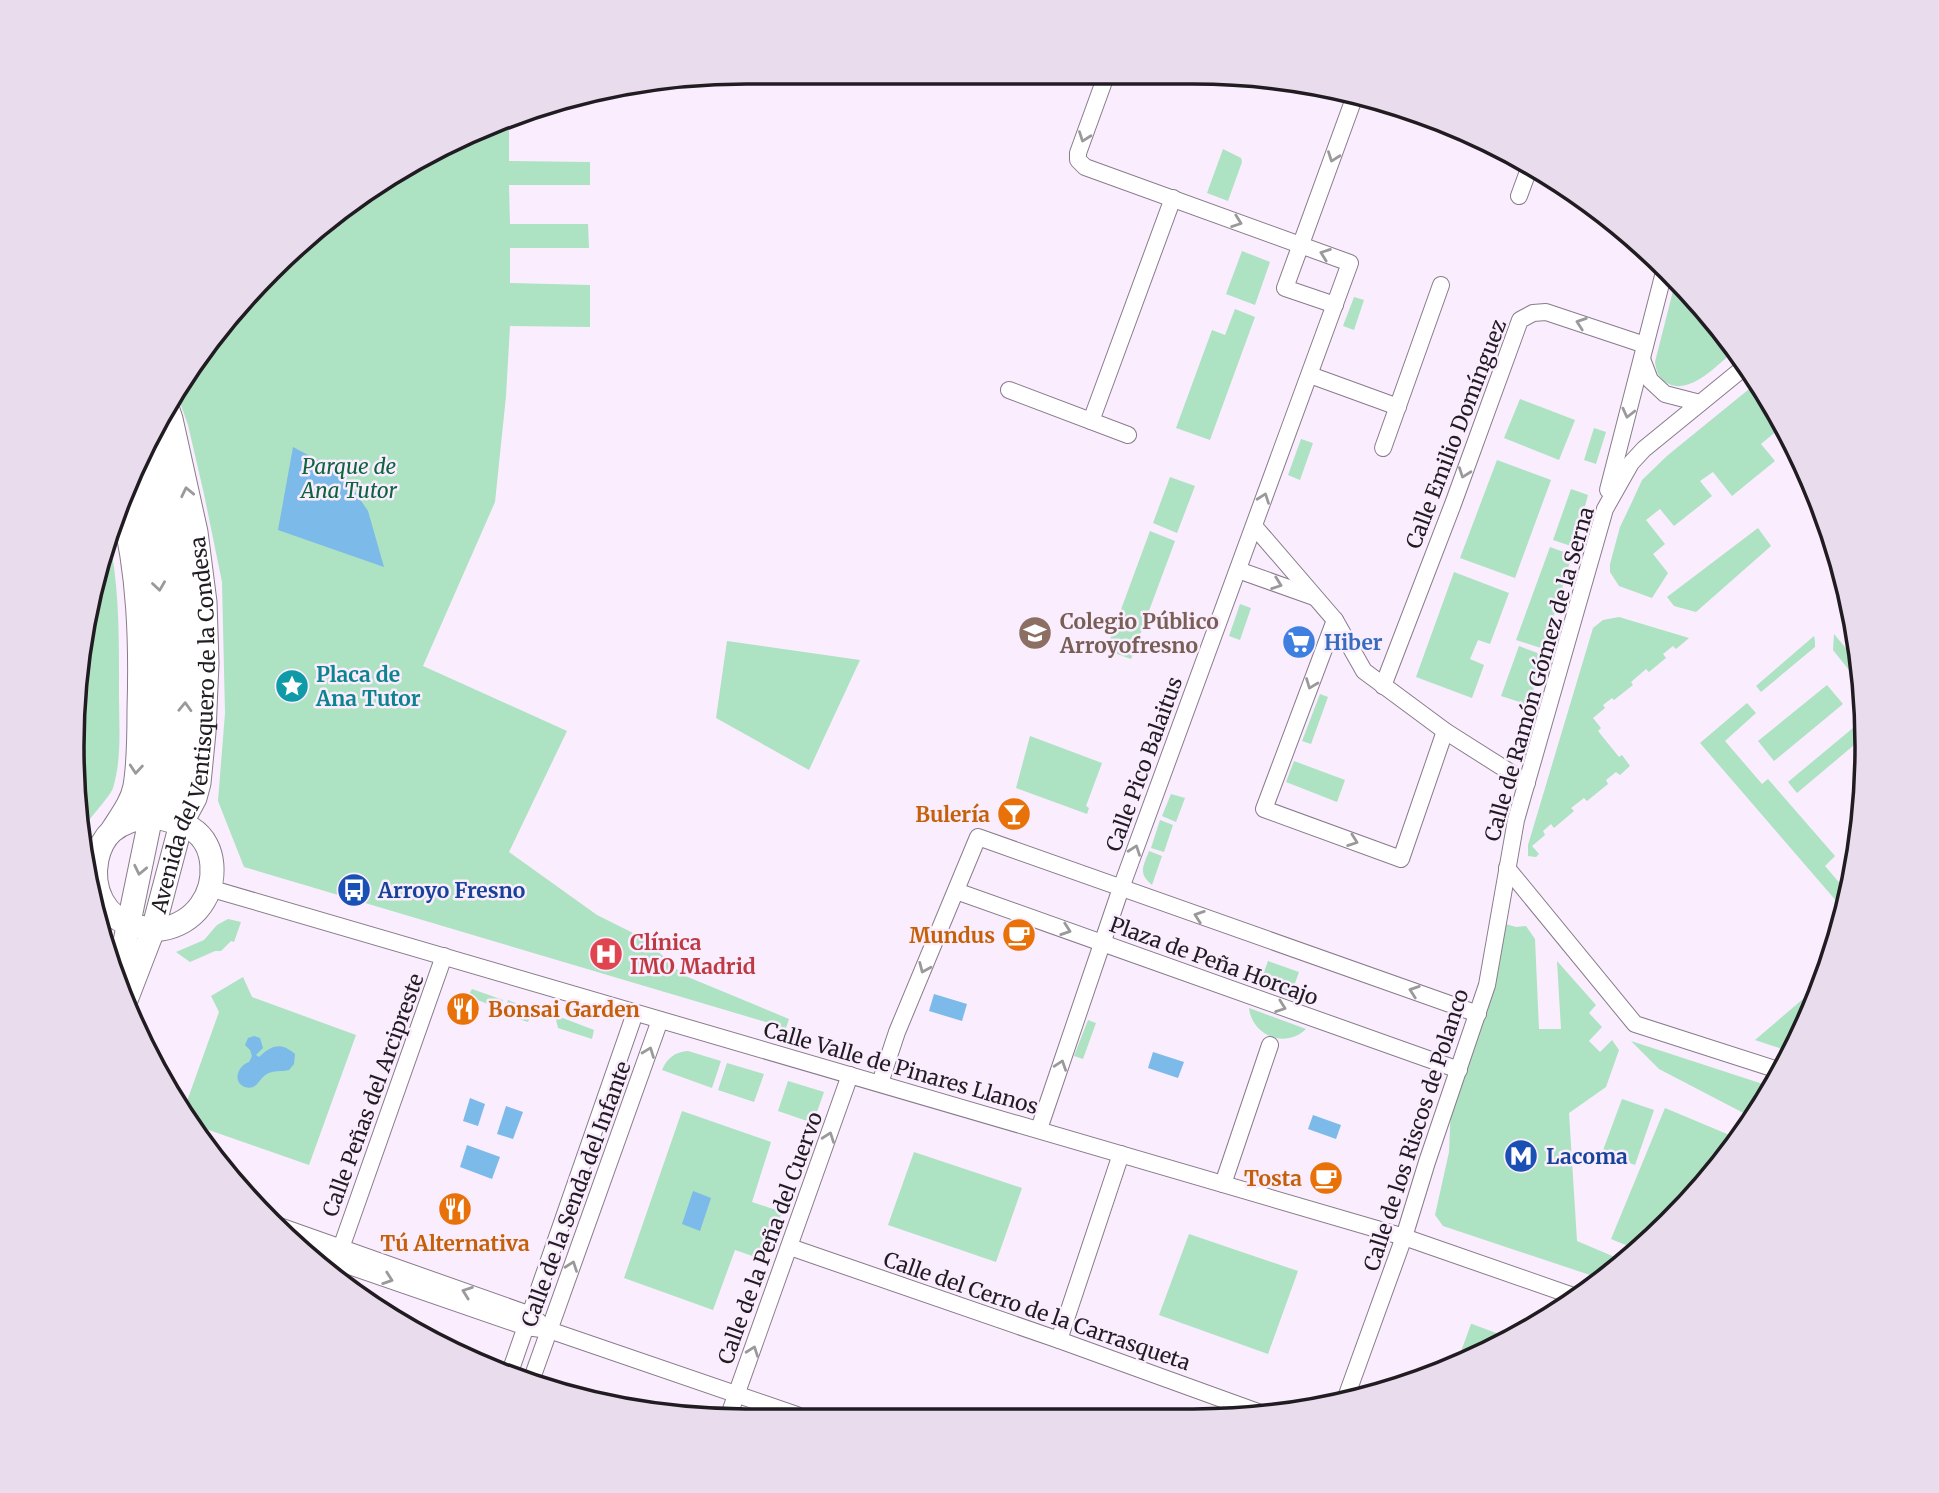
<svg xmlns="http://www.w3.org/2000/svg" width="1939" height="1493" font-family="Merriweather,serif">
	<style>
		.green { fill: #ade2c3 }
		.water { fill: #7bbae9 }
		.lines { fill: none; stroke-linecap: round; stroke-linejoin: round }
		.street-casing { stroke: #887c8b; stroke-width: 18 }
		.secondary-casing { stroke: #887c8b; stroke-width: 25 }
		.highway-casing { stroke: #887c8b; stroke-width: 32 }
		.street { stroke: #fff; stroke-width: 16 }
		.secondary { stroke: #fff; stroke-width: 23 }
		.highway { stroke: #fff; stroke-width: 30 }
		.oneway { stroke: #9b999c }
		.labels { text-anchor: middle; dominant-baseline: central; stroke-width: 5; stroke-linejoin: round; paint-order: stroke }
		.street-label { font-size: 21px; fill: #211c22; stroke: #faedfe }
		.park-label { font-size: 21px; font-style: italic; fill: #0d643f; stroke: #faedfe }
		.education-label { font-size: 21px; font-weight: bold; fill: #785e54; stroke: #faedfe; text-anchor: start }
		.shop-label { font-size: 21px; font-weight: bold; fill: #366cbe; stroke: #faedfe; text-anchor: start }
		.culture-label { font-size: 21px; font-weight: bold; fill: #0d838f; stroke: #faedfe; text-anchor: start }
		.food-label { font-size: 21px; font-weight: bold; fill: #c56008; stroke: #faedfe; text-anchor: end }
		.transit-label { font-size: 21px; font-weight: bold; fill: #164399; stroke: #faedfe; text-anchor: start }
		.health-label { font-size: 21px; font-weight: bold; fill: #be3a42; stroke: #faedfe; text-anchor: start }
		.rim { fill: none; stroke: #211c22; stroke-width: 3.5 }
	</style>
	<rect width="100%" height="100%" fill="#faedfe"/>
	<g class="green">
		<path d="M509 121V161L590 162V185H509L510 224H588L589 248H510V283L590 285V327L510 326 506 396 495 502 423 666 567 731 509 852 597 915 645 939 683 975 789 1019 786 1028 244 867 218 801 225 713 222 582 204 494 188 425 176 391 269 270 404 166 412 173 415 160Z"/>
		<path d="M1223 149 1241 158 1242 162 1228 201 1207 193Z"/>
		<path d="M1242 251 1270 262 1255 305 1226 294Z"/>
		<path d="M1674 287 1734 351C1717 365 1687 399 1664 381 1658 376 1656 370 1655 362Z"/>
		<path d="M1354 297 1364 300 1354 330 1343 326Z"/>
		<path d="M1235 309 1255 317 1210 440 1176 428 1212 330 1225 335Z"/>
		<path d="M1759 381 1793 446 1779 429 1761 444 1775 461 1732 496 1713 472 1700 481 1712 496 1674 526 1660 509 1646 520 1665 544 1653 554 1668 573 1652 598 1619 586 1610 572V564L1620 527 1631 504 1642 480 1668 455Z"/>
		<path d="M1520 399 1575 420 1559 460 1504 438Z"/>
		<path d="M1594 428 1606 432 1596 464 1584 460Z"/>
		<path d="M1301 439 1313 443 1300 480 1288 475Z"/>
		<path d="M1497 460 1551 480 1515 578 1460 558Z"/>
		<path d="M1170 477 1195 486 1177 533 1153 523Z"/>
		<path d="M1571 489 1588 495 1574 547 1553 540Z"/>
		<path d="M1758 528 1771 546 1696 612 1674 606 1667 597Z"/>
		<path d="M1150 531 1175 541 1131 659 1106 650Z"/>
		<path d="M109 537C120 590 119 644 119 697 119 727 122 758 113 788 111 795 91 816 85 826L72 747 95 572Z"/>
		<path d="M1550 547 1572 555 1544 649 1516 640Z"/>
		<path d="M1454 572 1509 593 1490 644 1478 640 1470 659 1484 665 1472 698 1416 677Z"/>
		<path d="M1240 604 1251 608 1240 640 1229 636Z"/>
		<path d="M1619 617 1689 638 1676 649 1673 646 1663 654 1666 658 1649 672 1646 669 1631 682 1633 685 1614 700 1612 698 1603 705 1605 708 1593 718 1601 728 1598 731 1619 757 1622 755 1630 766 1620 775 1616 772 1606 780 1608 784 1587 801 1584 798 1571 808 1574 811 1554 828 1551 824 1543 831 1545 835 1532 846 1539 854 1536 857 1528 856V845L1593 628 1603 620Z"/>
		<path d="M1834 634 1859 664 1861 685 1833 650Z"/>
		<path d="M1814 636 1815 641V647L1761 692 1756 686Z"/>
		<path d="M727 641 860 660 809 770 716 718Z"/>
		<path d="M1519 646 1543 655 1529 705 1501 696Z"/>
		<path d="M1827 685 1843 704 1774 761 1758 741Z"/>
		<path d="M1320 694 1328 697 1311 744 1302 741Z"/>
		<path d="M1747 703 1756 713 1725 741 1762 784 1768 779 1835 856 1825 866 1849 894 1847 903 1843 899 1838 903 1700 743Z"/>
		<path d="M1859 723 1866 732V735L1797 793 1788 782Z"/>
		<path d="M1030 736 1102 763 1086 806 1089 808 1087 814 1016 788Z"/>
		<path d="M1294 761 1345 780 1337 802 1286 782Z"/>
		<path d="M1171 794 1185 798 1176 822 1162 816Z"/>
		<path d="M1160 820 1173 825 1164 852 1151 848Z"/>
		<path d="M1149 851 1162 856 1152 885C1138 873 1143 867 1149 851Z"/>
		<path d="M228 919 241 922 234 942 231 941 221 951H215L190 962 176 952 204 940 217 925Z"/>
		<path d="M1502 923 1516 927 1526 926 1535 939 1539 1029H1561L1557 961 1596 1005 1589 1013 1602 1027 1589 1041 1600 1052 1612 1040 1619 1050 1606 1087 1569 1113 1577 1241 1624 1261 1602 1279 1443 1226 1435 1215 1449 1152 1451 1106Z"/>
		<path d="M1268 961 1299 972 1291 994 1260 983Z"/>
		<path d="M243 977 252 997 356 1035 309 1165 186 1122 182 1115 219 1012 211 996Z"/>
		<path d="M472 989 503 1000 500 1009 468 996Z"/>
		<path d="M1803 999 1813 1010 1791 1052 1755 1040Z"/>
		<path d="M508 1000 533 1010 528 1022 504 1014Z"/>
		<path d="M1249 1008 1306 1029C1286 1049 1252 1036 1249 1008Z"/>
		<path d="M555 1015 594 1030 592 1039 558 1028Z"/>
		<path d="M1088 1020 1096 1023 1083 1059 1074 1056Z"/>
		<path d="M1631 1041 1772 1087 1755 1119 1659 1069Z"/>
		<path d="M688 1051 721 1061 712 1088 662 1070C667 1058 675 1052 688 1051Z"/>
		<path d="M727 1063 764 1074 754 1102 718 1090Z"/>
		<path d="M788 1081 824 1092 813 1123 778 1111Z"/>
		<path d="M1622 1099 1654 1110 1635 1165 1602 1153Z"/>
		<path d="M1665 1108 1739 1139 1669 1224 1638 1250 1611 1239Z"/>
		<path d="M682 1111 771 1142 752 1202 782 1212 764 1260 735 1250 713 1310 624 1278Z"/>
		<path d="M914 1152 1022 1188 996 1262 888 1225Z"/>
		<path d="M1189 1234 1298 1271 1268 1354 1159 1315Z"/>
		<path d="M1471 1324H1472L1507 1337 1465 1358 1459 1357Z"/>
	</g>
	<g class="water">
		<path d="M293 447 342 473 368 511 384 567 278 530Z"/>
		<path d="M934 994 967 1004 962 1021 929 1011Z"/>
		<path d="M254 1036 260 1038 263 1048 256 1055 259 1057C271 1046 280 1041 295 1054L294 1064 289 1070C282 1072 273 1070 267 1074 259 1078 257 1091 245 1087 231 1081 239 1065 249 1062L252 1056 250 1050 245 1045 248 1038Z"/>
		<path d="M1153 1052 1184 1062 1178 1078 1148 1068Z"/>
		<path d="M470 1098 485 1104 478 1126 463 1121Z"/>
		<path d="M506 1106 523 1112 513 1139 497 1134Z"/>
		<path d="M1313 1115 1341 1125 1336 1139 1308 1129Z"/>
		<path d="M467 1145 500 1157 492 1179 460 1167Z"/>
		<path d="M693 1191 711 1198 700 1231 682 1224Z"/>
	</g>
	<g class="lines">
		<g class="street-casing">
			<g id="street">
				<path d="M1519 196 1530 166"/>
				<path d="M1335 305 1285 288 1356 93"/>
				<path d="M1642 359 1650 380 1665 394 1700 403"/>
				<path d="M1310 375 1398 407"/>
				<path d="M1009 390 1128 435"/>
				<path d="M1091 421 1173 198"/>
				<path d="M1383 448 1441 285"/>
				<path d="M1608 490 1663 276"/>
				<path d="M1254 526 1335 620 1364 671 1445 731 1527 783"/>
				<path d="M1238 570 1314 597"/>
				<path d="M1335 620 1264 809 1401 859 1445 731"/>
				<path d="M1383 686 1453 504 1520 320 1533 313 1546 312 1645 345"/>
				<path d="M1507 868 1635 1024 1781 1071"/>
				<path d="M209 888 1404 1237 1579 1298"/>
				<path d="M956 891 1459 1070"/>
				<path d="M880 1083 897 1032 978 837 1478 1014"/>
				<path d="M1039 1129 1121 888 1350 263 1085 167 1078 160V153L1107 73"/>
				<path d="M1223 1184 1270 1045"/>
				<path d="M268 1222 531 1315 539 1322"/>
				<path d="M790 1247 1059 1340 1269 1416"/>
				<path d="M341 1248 444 956"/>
				<path d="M300 1249 526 1327 549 1330 797 1415"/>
				<path d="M1059 1340 1121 1154"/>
				<path d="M509 1375 635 1013"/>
				<path d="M531 1381 660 1020"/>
				<path d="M1345 1400 1404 1237 1427 1162 1487 985 1516 820 1605 509 1631 463 1644 449 1747 365"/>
				<path d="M729 1415 850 1075"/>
			</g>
		</g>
		<g class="secondary-casing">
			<g id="secondary">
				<path d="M151 816C165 819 180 822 192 829 217 845 217 883 201 905 192 918 177 927 161 929 152 930 144 928 135 926 104 918 91 889 97 859 99 850 104 838 112 831 123 822 138 818 151 816Z"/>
				<path d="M113 829C122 815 132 802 135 786 139 762 139 735 139 710 141 642 139 573 122 507"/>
				<path d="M115 978 123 951 151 816"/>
				<path id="s1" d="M126 1000 153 930 181 824 195 798 199 783 204 732 207 663 205 602 196 532 171 419 166 404"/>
			</g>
		</g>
		<g class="highway-casing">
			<g id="highway">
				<path d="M153 432C165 489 181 547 184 605 189 678 180 751 181 824"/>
				<path d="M137 471C142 489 145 509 149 528 153 553 159 578 161 603 167 669 163 751 151 816"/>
			</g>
		</g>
		<use href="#street" class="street"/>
		<use href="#secondary" class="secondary"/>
		<use href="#highway" class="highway"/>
	</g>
	<defs><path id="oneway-chevron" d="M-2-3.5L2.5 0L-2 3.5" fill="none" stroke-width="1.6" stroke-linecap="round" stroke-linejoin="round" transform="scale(1.75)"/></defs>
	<g class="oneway">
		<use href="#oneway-chevron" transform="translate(1084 137) rotate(110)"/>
		<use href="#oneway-chevron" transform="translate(1333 157) rotate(110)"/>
		<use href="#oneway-chevron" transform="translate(1237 222) rotate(20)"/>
		<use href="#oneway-chevron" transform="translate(1325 254) rotate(-160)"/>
		<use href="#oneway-chevron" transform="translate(1581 323) rotate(-161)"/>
		<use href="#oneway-chevron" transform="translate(1628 413) rotate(104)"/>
		<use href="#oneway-chevron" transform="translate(1464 473) rotate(110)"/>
		<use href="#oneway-chevron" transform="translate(187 492) rotate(-102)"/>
		<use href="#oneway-chevron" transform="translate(1264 498) rotate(-70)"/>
		<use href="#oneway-chevron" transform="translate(1277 584) rotate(20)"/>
		<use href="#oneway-chevron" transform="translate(159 586) rotate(82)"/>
		<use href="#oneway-chevron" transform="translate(1311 684) rotate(111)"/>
		<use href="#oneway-chevron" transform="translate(185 707) rotate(-88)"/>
		<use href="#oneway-chevron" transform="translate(136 769) rotate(95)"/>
		<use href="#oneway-chevron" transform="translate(1353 841) rotate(20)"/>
		<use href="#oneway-chevron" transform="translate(1135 850) rotate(-70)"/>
		<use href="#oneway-chevron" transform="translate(140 870) rotate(102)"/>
		<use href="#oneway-chevron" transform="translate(1199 916) rotate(-161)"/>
		<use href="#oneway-chevron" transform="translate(1066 930) rotate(19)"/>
		<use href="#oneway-chevron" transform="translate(924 968) rotate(113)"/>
		<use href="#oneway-chevron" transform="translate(1414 991) rotate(-161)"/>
		<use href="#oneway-chevron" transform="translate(1281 1007) rotate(20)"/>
		<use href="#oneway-chevron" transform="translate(649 1052) rotate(-69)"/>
		<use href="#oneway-chevron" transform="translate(1061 1065) rotate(-71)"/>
		<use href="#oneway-chevron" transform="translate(829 1137) rotate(-70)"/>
		<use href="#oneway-chevron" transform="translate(572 1266) rotate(-70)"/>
		<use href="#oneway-chevron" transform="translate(388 1279) rotate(19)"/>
		<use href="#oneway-chevron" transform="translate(467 1292) rotate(-160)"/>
		<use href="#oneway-chevron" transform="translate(753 1351) rotate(-70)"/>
	</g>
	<defs>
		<g id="school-disc" transform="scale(1.75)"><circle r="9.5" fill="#8d6e63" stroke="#faedfe"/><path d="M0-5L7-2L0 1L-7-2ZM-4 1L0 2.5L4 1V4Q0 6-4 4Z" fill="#fff"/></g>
		<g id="supermarket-disc" transform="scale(1.75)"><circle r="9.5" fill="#3f7fe0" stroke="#faedfe"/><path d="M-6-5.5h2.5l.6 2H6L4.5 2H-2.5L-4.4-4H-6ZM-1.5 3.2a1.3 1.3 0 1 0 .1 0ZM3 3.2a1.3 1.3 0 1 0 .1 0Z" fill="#fff"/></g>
		<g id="sight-disc" transform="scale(1.75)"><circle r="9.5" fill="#0f9aa8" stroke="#faedfe"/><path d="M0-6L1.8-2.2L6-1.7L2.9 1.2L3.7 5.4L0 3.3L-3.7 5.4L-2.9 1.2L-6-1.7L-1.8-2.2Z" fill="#fff"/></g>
		<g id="bar-disc" transform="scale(1.75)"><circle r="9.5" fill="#e8710a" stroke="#faedfe"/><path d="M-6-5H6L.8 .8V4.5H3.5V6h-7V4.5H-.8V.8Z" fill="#fff"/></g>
		<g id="bus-disc" transform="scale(1.75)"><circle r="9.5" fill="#1a4fb4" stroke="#faedfe"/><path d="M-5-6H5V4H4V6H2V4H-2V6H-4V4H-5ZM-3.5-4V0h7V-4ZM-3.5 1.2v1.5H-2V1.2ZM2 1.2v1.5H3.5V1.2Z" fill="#fff"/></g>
		<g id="cafe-disc" transform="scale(1.75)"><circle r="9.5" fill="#e8710a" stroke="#faedfe"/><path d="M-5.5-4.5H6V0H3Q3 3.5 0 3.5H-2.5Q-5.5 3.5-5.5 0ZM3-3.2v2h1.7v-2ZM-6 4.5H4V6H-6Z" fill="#fff"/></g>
		<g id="hospital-disc" transform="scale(1.75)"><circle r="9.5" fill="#e0444e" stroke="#faedfe"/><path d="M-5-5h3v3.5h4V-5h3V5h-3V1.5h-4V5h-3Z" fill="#fff"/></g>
		<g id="restaurant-disc" transform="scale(1.75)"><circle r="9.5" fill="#e8710a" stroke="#faedfe"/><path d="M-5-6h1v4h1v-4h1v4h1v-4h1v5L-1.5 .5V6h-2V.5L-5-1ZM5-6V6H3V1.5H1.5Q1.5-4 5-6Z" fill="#fff"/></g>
		<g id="metro-disc" transform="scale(1.75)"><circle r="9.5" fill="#1a4fb4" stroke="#faedfe"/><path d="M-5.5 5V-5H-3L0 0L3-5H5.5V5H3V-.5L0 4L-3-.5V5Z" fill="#fff"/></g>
	</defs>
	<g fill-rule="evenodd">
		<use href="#school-disc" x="1035" y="633"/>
		<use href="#supermarket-disc" x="1299" y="642"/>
		<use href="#sight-disc" x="292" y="686"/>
		<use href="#bar-disc" x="1014" y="814"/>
		<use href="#bus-disc" x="354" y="890"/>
		<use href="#cafe-disc" x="1019" y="935"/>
		<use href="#hospital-disc" x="606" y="954"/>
		<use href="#restaurant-disc" x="463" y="1009"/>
		<use href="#metro-disc" x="1521" y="1156"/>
		<use href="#cafe-disc" x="1326" y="1178"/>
		<use href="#restaurant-disc" x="455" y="1209"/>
	</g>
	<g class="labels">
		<g class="street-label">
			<text transform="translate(1456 434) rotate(-69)">Calle Emilio Domínguez</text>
			<text transform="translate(1539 674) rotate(-74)">Calle de Ramón Gómez de la Serna</text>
			<text stroke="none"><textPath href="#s1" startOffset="285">Avenida del Ventisquero de la Condesa</textPath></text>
			<text transform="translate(1144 764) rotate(-70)">Calle Pico Balaitus</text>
			<text transform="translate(1214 961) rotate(20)">Plaza de Peña Horcajo</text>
			<text transform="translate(901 1068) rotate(16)">Calle Valle de Pinares Llanos</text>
			<text transform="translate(373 1095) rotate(-70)">Calle Peñas del Arcipreste</text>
			<text transform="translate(1416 1130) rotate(-72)">Calle de los Riscos de Polanco</text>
			<text transform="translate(576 1194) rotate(-70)">Calle de la Senda del Infante</text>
			<text transform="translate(770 1238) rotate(-70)">Calle de la Peña del Cuervo</text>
			<text transform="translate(1037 1311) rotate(19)">Calle del Cerro de la Carrasqueta</text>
		</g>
		<g class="park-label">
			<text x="349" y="466">Parque de<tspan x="349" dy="24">Ana Tutor</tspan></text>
		</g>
		<g class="education-label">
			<text x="1060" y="621">Colegio Público<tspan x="1060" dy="24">Arroyofresno</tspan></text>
		</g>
		<g class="shop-label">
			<text x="1324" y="642">Hiber</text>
		</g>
		<g class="culture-label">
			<text x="316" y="674">Placa de<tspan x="316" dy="24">Ana Tutor</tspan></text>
		</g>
		<g class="food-label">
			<text x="990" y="814">Bulería</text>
			<text x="995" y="935">Mundus</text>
			<text x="488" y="1009" text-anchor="start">Bonsai Garden</text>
			<text x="1302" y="1178">Tosta</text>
			<text x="455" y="1243" text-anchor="middle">Tú Alternativa</text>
		</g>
		<g class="transit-label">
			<text x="378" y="890">Arroyo Fresno</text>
			<text x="1546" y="1156">Lacoma</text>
		</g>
		<g class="health-label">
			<text x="630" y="942">Clínica<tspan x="630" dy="24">IMO Madrid</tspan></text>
		</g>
	</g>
	<path d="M0 0H1939V1493H0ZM746 84H1193A662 662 0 0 1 1855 746V747A662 662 0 0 1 1193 1409H746A662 662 0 0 1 84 747V746A662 662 0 0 1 746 84Z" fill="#e9dcec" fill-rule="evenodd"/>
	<path class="rim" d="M746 84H1193A662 662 0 0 1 1855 746V747A662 662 0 0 1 1193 1409H746A662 662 0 0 1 84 747V746A662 662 0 0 1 746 84Z"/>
</svg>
